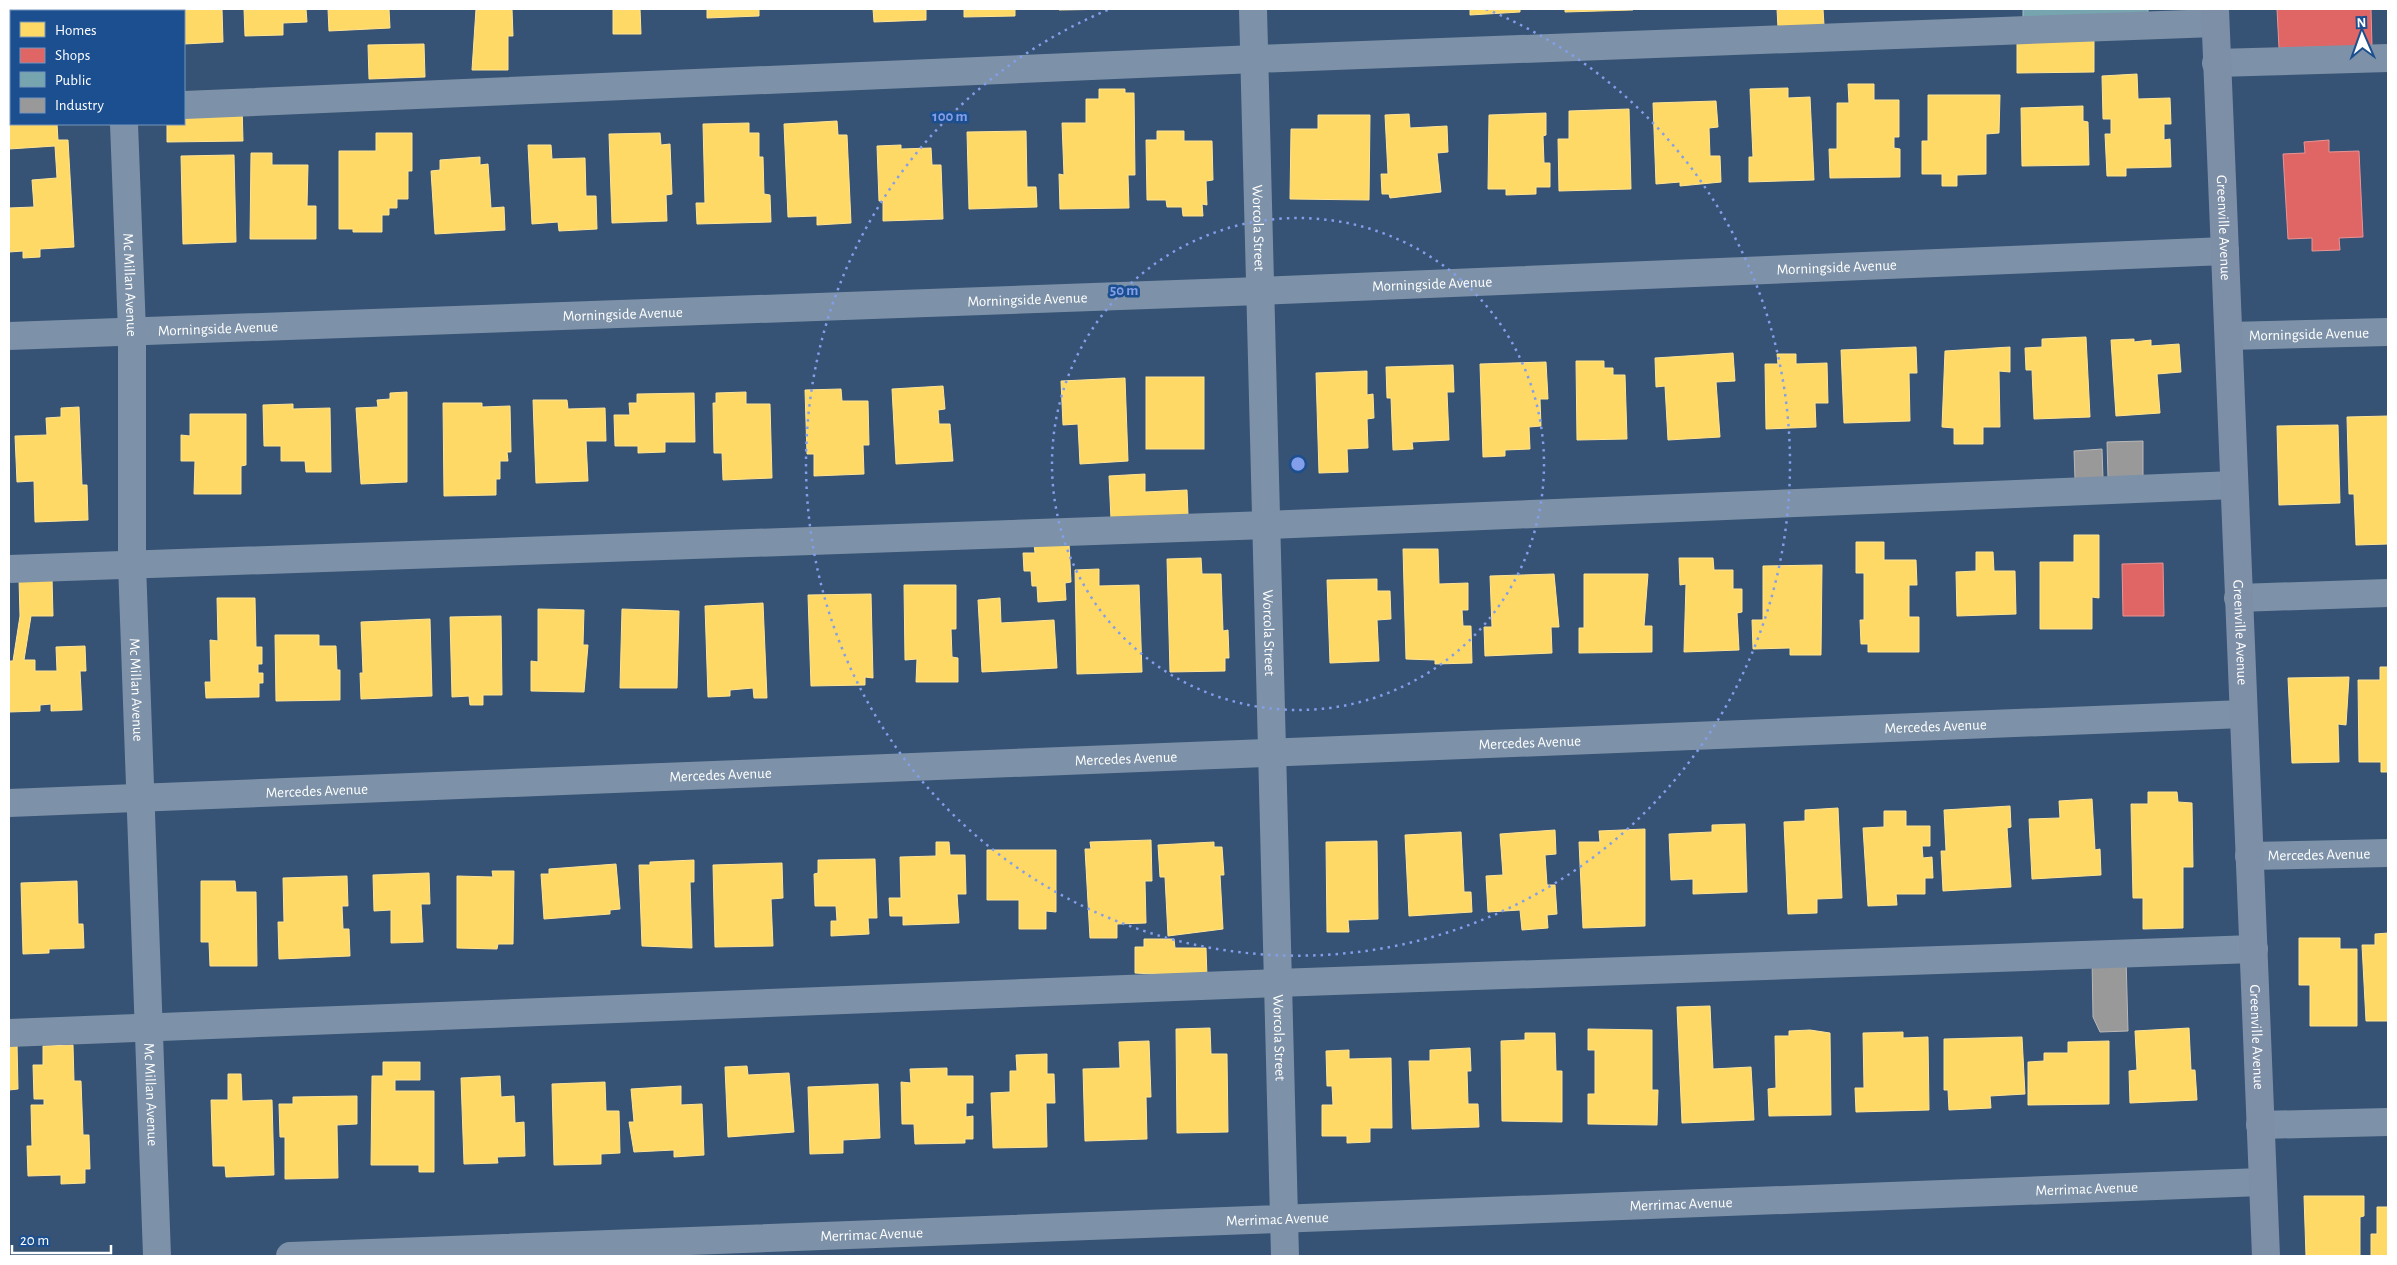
<svg xmlns="http://www.w3.org/2000/svg" width="2397" height="1265" font-family="'Alegreya Sans',sans-serif">
	<style>
		.homes { fill: #ffd966; stroke: #ffe494 }
		.shops { fill: #e06666; stroke: #e99494 }
		.public { fill: #76a5af; stroke: #9fc0c7 }
		.industry { fill: #999; stroke: #b8b8b8 }
		.lines { fill: none; stroke-linecap: round; stroke-linejoin: round }
		.minor { stroke: #7d92a8; stroke-width: 28 }
		.major { stroke: #7d8ea7; stroke-width: 28 }
		.ring { fill: none; stroke: #839eea; stroke-width: 2.5; stroke-dasharray: 2.5 5 }
		.labels { text-anchor: middle; dominant-baseline: central; stroke-width: 5; stroke-linejoin: round; paint-order: stroke }
		.street-label { font-size: 15px; fill: #fff; stroke: #1b4f8f }
		.centre { fill: #839eea; stroke: #1b4f8f; stroke-width: 2.5 }
		.ring-label { font-size: 15px; text-anchor: middle; font-weight: bold; fill: #839eea; stroke: #1b4f8f; stroke-width: 5; stroke-linejoin: round; paint-order: stroke }
	</style>
	<rect width="100%" height="100%" fill="#365274"/>
	<g class="homes">
		<path d="M9 9H61V11H11V47H9Z"/>
		<path d="M168 9H222L223 42 184 44V11H168Z"/>
		<path d="M244 9H306L307 22 283 23V35L245 36Z"/>
		<path d="M328 9H389L390 28 329 31Z"/>
		<path d="M476 9H512L513 36H508V70H472Z"/>
		<path d="M613 9H640L641 34H613Z"/>
		<path d="M707 9H759V16L707 18Z"/>
		<path d="M873 9H926V20L874 22Z"/>
		<path d="M964 9H1015V16L964 17Z"/>
		<path d="M1059 9H1117L1059 10Z"/>
		<path d="M1470 9H1520V12L1470 15Z"/>
		<path d="M1565 9H1633V10L1565 12Z"/>
		<path d="M1777 9H1823L1824 25 1778 28Z"/>
		<path d="M2094 41V72L2017 73V42Z"/>
		<path d="M424 44 425 77 369 79 368 45Z"/>
		<path d="M2137 74 2138 99 2170 98 2171 124H2164V140L2170 139 2171 167 2126 168V176H2107L2105 134H2111V119H2103L2102 76Z"/>
		<path d="M1848 84H1874V100H1899V137H1894V148L1900 149V177L1830 178 1829 149H1837V103H1849Z"/>
		<path d="M1788 88V98L1810 97 1814 180 1749 182V157H1753L1750 89Z"/>
		<path d="M1099 89H1125V93H1134L1135 175H1128L1129 208 1060 209 1059 174 1064 175 1062 123H1086V99H1099Z"/>
		<path d="M1928 95H2000L1999 133 1986 134V174L1957 175V186H1942V174H1922V141H1928Z"/>
		<path d="M1716 101 1718 127 1709 128 1710 156H1720L1721 182 1680 186V182L1656 184 1653 103Z"/>
		<path d="M242 105 243 141 167 142V124H184V110Z"/>
		<path d="M2083 106V121L2088 122 2089 165 2022 166 2021 108Z"/>
		<path d="M1629 109 1631 189 1559 191 1558 139H1569V111Z"/>
		<path d="M9 113 11 124H57L58 140H68L74 247 40 249V257L23 258V251L9 252V208L34 207 32 180 57 178 55 146 9 149Z"/>
		<path d="M1546 113V135L1543 136 1544 163H1550V187H1536V194L1506 195V189H1488L1489 115Z"/>
		<path d="M1409 114 1410 128 1447 126 1448 152 1437 153 1441 192 1390 198 1389 194H1382L1381 174H1388L1385 115Z"/>
		<path d="M1318 115H1370L1369 200 1290 199 1291 129H1318Z"/>
		<path d="M837 121 838 135H847L851 223 817 225V216L788 217 784 124Z"/>
		<path d="M749 123V133H759V157H763L764 194 770 195 771 222 697 224 696 203H705L703 124Z"/>
		<path d="M1026 131 1027 187H1036L1037 207 969 209 967 132Z"/>
		<path d="M1157 131H1184V141H1212L1213 180 1206 181 1207 205 1202 204 1203 216H1183L1182 207H1167L1166 200H1147L1146 140H1157Z"/>
		<path d="M376 133H412V171H408V199H397V208H389V215H382V232H353V229H339V151H376Z"/>
		<path d="M660 133 661 145 670 144 672 194 666 195 667 221 612 223 609 134Z"/>
		<path d="M528 145H551L552 159 585 158 586 196H596L597 229 559 231 558 222 532 224Z"/>
		<path d="M901 145V149L931 148 932 165H941L943 219 883 221V201H879L877 146Z"/>
		<path d="M251 153H272V165H308L307 206H316V239H250Z"/>
		<path d="M234 155 236 242 183 244 181 156Z"/>
		<path d="M480 157V165L488 164 491 208 504 207 505 230 435 234 431 171 440 170V160Z"/>
		<path d="M2086 337 2090 417 2034 419 2032 370H2026L2025 348 2042 347V339Z"/>
		<path d="M2134 339V342L2151 340V346L2179 344 2181 372 2157 374 2160 413 2116 416 2111 340Z"/>
		<path d="M1916 347 1917 373H1909L1910 421 1844 423 1841 350Z"/>
		<path d="M2010 347V372L1999 371 2000 427H1983V444H1954V428L1942 427 1945 351Z"/>
		<path d="M1733 353 1735 381 1716 382 1720 437 1668 440 1665 386 1656 387 1655 358Z"/>
		<path d="M1777 354H1796V364L1827 363 1828 403H1815L1816 427 1766 429 1765 364H1778Z"/>
		<path d="M1576 361H1604V368H1613V375H1625L1627 439 1577 440Z"/>
		<path d="M1546 362 1548 399H1540L1541 426 1529 427 1530 449 1505 450V456L1483 457 1480 364Z"/>
		<path d="M1453 365 1454 392H1447L1449 440 1412 442 1413 449 1393 450 1391 398H1387L1386 367Z"/>
		<path d="M1367 371V395L1373 394 1374 418 1367 419 1368 448 1347 449 1348 472 1319 473 1316 373Z"/>
		<rect x="1146" y="377" width="58" height="72"/>
		<path d="M1125 378 1128 461 1080 464 1078 424 1063 425 1061 381Z"/>
		<path d="M943 386 945 409 938 410 939 424H950L953 461 896 464 892 389Z"/>
		<path d="M841 389 842 401H868L869 445H863L864 474 814 476V454H807L805 390Z"/>
		<path d="M407 392V482L361 484 356 408 378 407 377 400 390 399V393Z"/>
		<path d="M746 392V404H770L772 478 723 480 722 453H714L713 403H716V393Z"/>
		<path d="M694 393 695 442H665V452L638 453V446H615L614 415H630L629 403H637V394Z"/>
		<path d="M533 400H567L568 409 605 408 606 441H586L588 481 536 483Z"/>
		<path d="M443 403H482V407L510 406 511 452H507L508 461H500V479H496V495L444 496Z"/>
		<path d="M293 404V409L330 408 331 472H306L305 461H281V446H264L263 405Z"/>
		<path d="M79 407 82 485H87L88 520 35 522 34 481 17 482 15 436 47 435 46 418 61 417V408Z"/>
		<path d="M190 414H246V465L241 466V494H194L195 461H181V435L190 436Z"/>
		<path d="M2388 416V544L2356 545 2354 494H2349L2347 417Z"/>
		<path d="M2338 425 2340 503 2279 505 2277 426Z"/>
		<path d="M1145 474V492L1187 490 1188 515 1111 519 1109 476Z"/>
		<path d="M2074 535H2099V598L2092 597V629H2040V562H2074Z"/>
		<path d="M1856 542H1884V560H1916L1917 585H1909V617H1919V652H1868V644H1861L1860 620H1864V573H1856Z"/>
		<path d="M1069 543 1071 582 1065 583 1066 600 1038 602 1037 586H1032L1031 571H1024L1023 553H1035L1034 544Z"/>
		<path d="M1403 549H1438L1439 584 1468 583V610H1462L1463 626H1471L1472 663 1435 664V660L1406 659Z"/>
		<path d="M1976 552H1993L1994 571H2015L2016 614 1957 616 1956 572 1976 571Z"/>
		<path d="M1201 558 1202 574H1221L1223 631 1228 630 1229 658H1225V671L1170 672 1167 559Z"/>
		<path d="M1679 558H1713L1714 570H1733V589H1742V612L1737 613 1739 650 1684 652 1686 584 1680 585Z"/>
		<path d="M1822 565 1821 655H1790V648L1753 649 1752 620H1763V566Z"/>
		<path d="M1099 569V586L1139 585 1142 672 1077 674 1075 570Z"/>
		<path d="M1554 574 1559 627H1551L1552 653 1485 656 1484 627H1492L1490 576Z"/>
		<path d="M1584 574H1648L1644 626H1652V652L1579 653V628H1584Z"/>
		<path d="M52 578 53 616H31L24 660H35V671H57L56 647 85 646 86 671H80L82 710 51 711V704L40 705V711L9 712V661H13L20 616 19 579Z"/>
		<path d="M1377 579V591H1390L1391 619 1377 620 1379 661 1330 663 1327 580Z"/>
		<path d="M904 585H956V629H951L952 657 958 658V682H916L917 659 905 660Z"/>
		<path d="M871 594 873 678 865 677V685L811 686 808 595Z"/>
		<path d="M217 598H255L256 647H262V664H258V673H263V683H259V697L206 698 205 682H211L210 640 218 641Z"/>
		<path d="M1000 598 1001 623 1054 620 1057 668 982 672 978 600Z"/>
		<path d="M763 603 767 698H754L753 688 730 690V696L708 697 705 606Z"/>
		<path d="M538 609 584 610 583 645H588L584 692 531 691V661L538 662Z"/>
		<path d="M622 609 679 611 677 688H620Z"/>
		<path d="M501 616 502 695H483V705H470L469 696 452 697 450 617Z"/>
		<path d="M430 619 432 696 361 699 360 673H363L361 622Z"/>
		<path d="M275 635H319V646H336L337 670H340V700L276 701Z"/>
		<path d="M2380 667H2388V772H2381V762H2359L2358 680H2380Z"/>
		<path d="M2349 677 2346 725 2338 724 2339 762 2292 763 2288 678Z"/>
		<path d="M2148 792H2177L2178 802 2192 803 2193 867H2183V928L2143 929V898H2133L2131 804H2148Z"/>
		<path d="M2092 799 2095 850 2100 849 2101 875 2032 879 2029 819 2060 818 2059 801Z"/>
		<path d="M2010 806 2011 827 2007 828 2011 887 1943 891 1941 851H1946L1944 810Z"/>
		<path d="M1838 808 1842 898 1817 899V913L1788 914 1784 822 1805 821V810Z"/>
		<path d="M1884 811H1906V826H1930V846H1922L1923 858 1932 857 1933 878H1925V894H1896L1897 905 1868 906 1863 828 1884 827Z"/>
		<path d="M1745 824 1747 892 1693 894V879L1671 880 1669 834 1712 832V825Z"/>
		<path d="M1645 829V926L1583 928 1579 842H1600L1599 831Z"/>
		<path d="M1555 830 1556 854 1545 855 1547 885H1555L1557 914 1547 915 1548 928 1522 930 1520 910 1488 912 1486 876 1503 875 1500 834Z"/>
		<path d="M1461 832 1464 892H1471L1472 912 1409 916 1405 835Z"/>
		<path d="M1151 840 1152 881H1145L1146 923 1117 924V938H1090L1085 849H1091L1090 842Z"/>
		<path d="M1377 841 1378 919 1348 920 1349 932H1327L1326 842Z"/>
		<path d="M936 842H949L950 855H965L966 894H957L959 923 903 925V916H890L889 898H901L900 857 936 856Z"/>
		<path d="M1214 842V847H1222L1224 875H1220L1223 929 1168 936 1165 877H1160L1158 845Z"/>
		<path d="M987 850H1056V912L1046 911V929H1019V900H987Z"/>
		<path d="M875 859 877 918H868L869 934 831 936V921H837L836 906H815L814 874 818 873V860Z"/>
		<path d="M694 860V882H690L692 948 642 946 639 865H650V862Z"/>
		<path d="M782 863 783 898 771 899 773 946 715 947 713 865Z"/>
		<path d="M616 864 620 909 610 910V914L544 919 541 874H549V869Z"/>
		<path d="M492 871H514L513 944H498L497 949 457 948V876L493 877Z"/>
		<path d="M429 873 430 904H421L423 942 391 943V910L374 911 373 875Z"/>
		<path d="M347 876 348 906H342L343 929H349L350 956 279 959 278 922H284L283 878Z"/>
		<path d="M77 881 78 924H83L84 948 49 949V953L23 954 21 883Z"/>
		<path d="M201 881H235L236 892H256L257 966H210L209 942H201Z"/>
		<path d="M2388 933V1021H2366L2362 945H2375V934Z"/>
		<path d="M2299 938H2340V949H2357V1026H2310V985H2299Z"/>
		<path d="M1144 939H1174L1175 948H1206L1207 977 1135 973V947H1144Z"/>
		<path d="M1710 1006 1713 1069 1751 1067 1754 1120 1682 1123 1677 1007Z"/>
		<path d="M1210 1028 1211 1054H1227L1228 1132 1177 1133 1176 1029Z"/>
		<path d="M2189 1028 2191 1070H2195L2197 1100 2130 1103 2129 1071 2137 1070 2135 1031Z"/>
		<path d="M1588 1029 1652 1030V1090H1658L1657 1125 1588 1124V1094H1595V1050H1588Z"/>
		<path d="M1810 1030 1830 1033 1831 1115 1769 1116 1768 1089 1776 1088 1775 1036H1789V1031Z"/>
		<path d="M1903 1032V1038L1928 1037 1929 1110 1856 1112 1855 1088H1864L1863 1033Z"/>
		<path d="M1525 1033H1555L1556 1071H1562V1122L1502 1121 1501 1041 1525 1040Z"/>
		<path d="M2022 1037 2025 1094 1990 1096 1991 1108 1949 1110 1948 1090H1944V1039Z"/>
		<path d="M1149 1041 1151 1097H1146L1147 1139 1085 1141 1083 1069 1120 1068 1119 1042Z"/>
		<path d="M2109 1041V1104L2028 1105V1062L2044 1061V1053H2068V1042Z"/>
		<path d="M17 1043 18 1089 9 1090V1044Z"/>
		<path d="M73 1045 74 1081H81L83 1135H89L90 1169H85V1183L61 1184V1175L28 1176 27 1146H32L31 1105H44V1099H34L33 1065H43V1046Z"/>
		<path d="M1470 1048 1471 1071H1467L1468 1104H1478L1479 1127 1412 1129 1409 1061H1430V1050Z"/>
		<path d="M1349 1050V1059L1391 1058 1392 1128H1370V1142L1347 1143V1136H1322V1105H1333L1332 1086H1327L1326 1051Z"/>
		<path d="M1047 1054V1074H1054L1055 1103H1046L1047 1147 993 1148 991 1093 1010 1092V1071H1017L1016 1055Z"/>
		<path d="M383 1062H420V1080H395V1091H434V1172H419V1165H371L372 1076H383Z"/>
		<path d="M747 1066 748 1075 789 1073 794 1132 728 1137 725 1067Z"/>
		<path d="M947 1068V1076H973V1103H966V1117L973 1116V1139H965V1143L915 1144 914 1124H902L901 1082 911 1083 910 1069Z"/>
		<path d="M228 1074H241L242 1101 272 1100 274 1175 226 1177 225 1166H213L211 1100H228Z"/>
		<path d="M500 1076 501 1097 514 1096 515 1123 524 1122 525 1156 497 1157 498 1163 464 1164 461 1078Z"/>
		<path d="M605 1082 606 1111H619L620 1153 601 1154V1164L554 1165 552 1084Z"/>
		<path d="M878 1084 880 1138 843 1140V1153L810 1154 808 1087Z"/>
		<path d="M681 1086V1105L702 1104 704 1155 674 1157V1150L634 1152 629 1122H634L631 1089Z"/>
		<path d="M357 1096V1124L337 1125 338 1178 285 1179V1137H280L279 1104H293V1097Z"/>
		<path d="M2304 1196H2364V1216L2360 1217V1256H2306Z"/>
		<path d="M2377 1207H2388V1256H2371V1234H2377Z"/>
	</g>
	<g class="shops">
		<path d="M2277 9H2371L2372 46 2279 48Z"/>
		<path d="M2329 140V152L2359 151 2363 237 2339 238 2340 250 2312 251V238L2288 239 2283 154 2305 153 2304 142Z"/>
		<path d="M2163 563 2164 616H2123L2122 564Z"/>
	</g>
	<path class="public" d="M2023 9H2148V13L2023 18Z"/>
	<g class="industry">
		<path d="M2143 441V478H2108L2107 442Z"/>
		<path d="M2102 449 2103 478 2075 479 2074 451Z"/>
		<path d="M2126 957 2128 1031 2100 1032 2093 1017 2092 958Z"/>
	</g>
	<g class="lines">
		<g class="minor">
			<path d="M120 9V11"/>
			<path id="s1" d="M1253 9 1285 1256"/>
			<path d="M2216 63 2388 58"/>
			<path d="M184 105 1255 59 2215 23"/>
			<path d="M9 111H11"/>
			<path id="s2" d="M124 124 132 331V564L157 1256"/>
			<path id="s3" d="M9 336 1260 291 2225 251"/>
			<path id="s4" d="M2229 336 2388 332"/>
			<path d="M9 569 1267 525 2234 485"/>
			<path d="M2238 598 2388 593"/>
			<path id="s5" d="M9 803 2243 714"/>
			<path id="s6" d="M2249 856 2388 853"/>
			<path d="M9 1033 1277 983 2254 949"/>
			<path d="M2260 1125 2388 1122"/>
			<path id="s7" d="M290 1256 2262 1182"/>
		</g>
		<path class="major" id="s8" d="M2215 9 2266 1256"/>
	</g>
	<g class="ring">
		<circle cx="1298" cy="464" r="246"/>
		<path d="M1486 9A492 492 0 1 1 1110 9"/>
	</g>
	<g class="labels">
		<g class="street-label">
			<text stroke="none"><textPath href="#s1" startOffset="219">Worcola Street</textPath></text>
			<text stroke="none"><textPath href="#s8" startOffset="219">Greenville Avenue</textPath></text>
			<text stroke="none"><textPath href="#s3" startOffset="1829">Morningside Avenue</textPath></text>
			<text stroke="none"><textPath href="#s3" startOffset="1424">Morningside Avenue</textPath></text>
			<text stroke="none"><textPath href="#s2" startOffset="161">Mc Millan Avenue</textPath></text>
			<text stroke="none"><textPath href="#s3" startOffset="1019">Morningside Avenue</textPath></text>
			<text stroke="none"><textPath href="#s3" startOffset="614">Morningside Avenue</textPath></text>
			<text stroke="none"><textPath href="#s3" startOffset="209">Morningside Avenue</textPath></text>
			<text stroke="none"><textPath href="#s4" startOffset="80">Morningside Avenue</textPath></text>
			<text stroke="none"><textPath href="#s1" startOffset="624">Worcola Street</textPath></text>
			<text stroke="none"><textPath href="#s8" startOffset="624">Greenville Avenue</textPath></text>
			<text stroke="none"><textPath href="#s2" startOffset="566">Mc Millan Avenue</textPath></text>
			<text stroke="none"><textPath href="#s5" startOffset="1928">Mercedes Avenue</textPath></text>
			<text stroke="none"><textPath href="#s5" startOffset="1522">Mercedes Avenue</textPath></text>
			<text stroke="none"><textPath href="#s5" startOffset="1118">Mercedes Avenue</textPath></text>
			<text stroke="none"><textPath href="#s5" startOffset="712">Mercedes Avenue</textPath></text>
			<text stroke="none"><textPath href="#s5" startOffset="308">Mercedes Avenue</textPath></text>
			<text stroke="none"><textPath href="#s6" startOffset="70">Mercedes Avenue</textPath></text>
			<text stroke="none"><textPath href="#s1" startOffset="1029">Worcola Street</textPath></text>
			<text stroke="none"><textPath href="#s8" startOffset="1029">Greenville Avenue</textPath></text>
			<text stroke="none"><textPath href="#s2" startOffset="971">Mc Millan Avenue</textPath></text>
			<text stroke="none"><textPath href="#s7" startOffset="1798">Merrimac Avenue</textPath></text>
			<text stroke="none"><textPath href="#s7" startOffset="1392">Merrimac Avenue</textPath></text>
			<text stroke="none"><textPath href="#s7" startOffset="988">Merrimac Avenue</textPath></text>
			<text stroke="none"><textPath href="#s7" startOffset="582">Merrimac Avenue</textPath></text>
		</g>
	</g>
	<circle cx="1298" cy="464" r="8" class="centre"/>
	<g class="ring-label">
		<text x="950" y="121">100 m</text>
		<text x="1124" y="295">50 m</text>
	</g>
	<rect width="2397" height="1265" fill="none" stroke="#ffffff" stroke-width="20"/>
	<rect x="10" y="10" width="175" height="115" fill="#1b4f8f" stroke="#7695bc"/>
	<rect x="20" y="22" width="25" height="15" fill="#ffd966" stroke="#7695bc"/>
	<text x="55" y="35" font-size="15" fill="#ffffff">Homes</text>
	<rect x="20" y="48" width="25" height="15" fill="#e06666" stroke="#7695bc"/>
	<text x="55" y="60" font-size="15" fill="#ffffff">Shops</text>
	<rect x="20" y="72" width="25" height="15" fill="#76a5af" stroke="#7695bc"/>
	<text x="55" y="85" font-size="15" fill="#ffffff">Public</text>
	<rect x="20" y="98" width="25" height="15" fill="#999999" stroke="#7695bc"/>
	<text x="55" y="110" font-size="15" fill="#ffffff">Industry</text>
	<g transform="translate(2362 35) rotate(358)" stroke="#1b4f8f" stroke-width="4" paint-order="stroke">
	<path d="M0-4L9 19L0 12L-9 19Z" fill="#ffffff"/>
	<text y="-8" font-size="14" font-weight="bold" text-anchor="middle" fill="#ffffff">N</text>
	</g>
	<path d="M12 1245v8h99v-8" fill="none" stroke="#ffffff" stroke-width="2.5"/>
	<text x="20" y="1245" font-size="15" fill="#ffffff" stroke="#1b4f8f" stroke-width="4" paint-order="stroke">20 m</text>
</svg>
